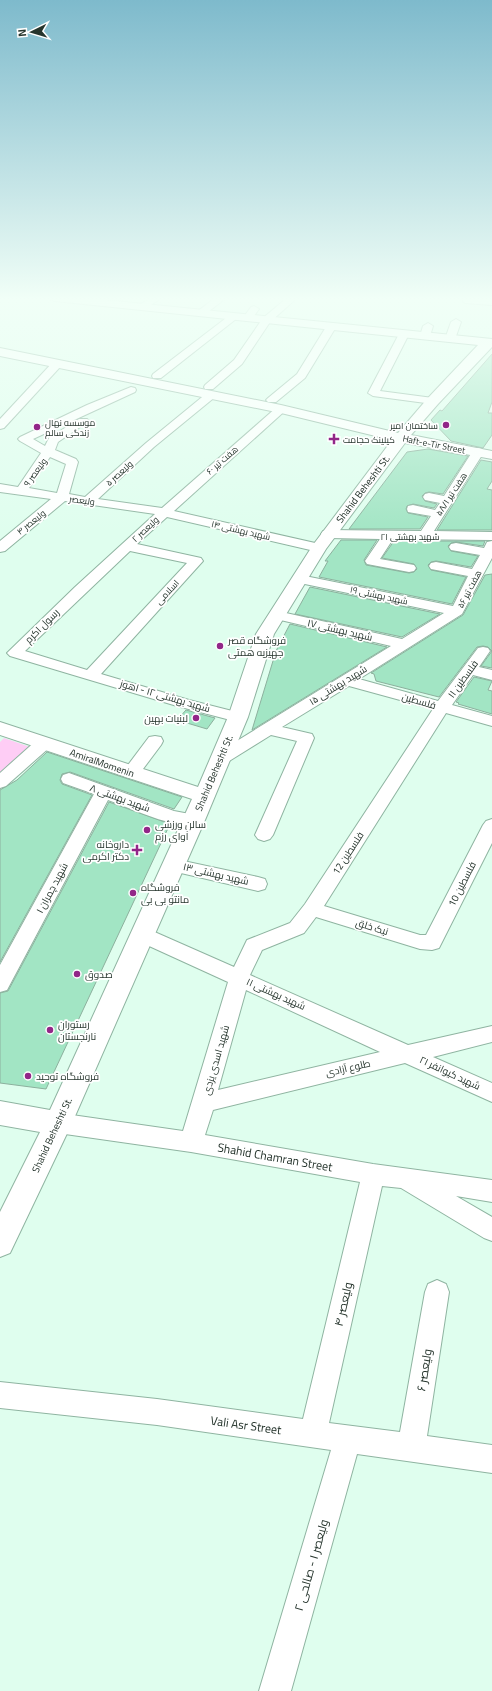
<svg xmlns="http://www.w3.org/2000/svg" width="492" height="1691" font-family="Georgia,Cairo,serif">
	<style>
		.green { fill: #fecdf5 }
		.building { fill: #a2e5c4; stroke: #8cb09d }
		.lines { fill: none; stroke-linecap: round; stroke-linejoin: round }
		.street-casing { stroke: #8fb4a1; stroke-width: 2 }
		.secondary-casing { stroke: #8fb4a1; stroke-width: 2 }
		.street { fill: #fff; fill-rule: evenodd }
		.secondary { fill: #fff; fill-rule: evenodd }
		.poi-dot { fill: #922688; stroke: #fff; stroke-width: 1.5 }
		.labels { text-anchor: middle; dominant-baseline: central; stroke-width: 3.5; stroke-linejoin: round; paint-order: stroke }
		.far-poi-label { font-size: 9px; fill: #26352d; stroke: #fff; text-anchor: start }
		.far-street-label { font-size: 9px; fill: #26352d; stroke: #fff }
		.street-label { font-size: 10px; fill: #26352d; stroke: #fff }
		.poi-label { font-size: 10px; fill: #26352d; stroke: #fff; text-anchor: start }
		.near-street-label { font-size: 12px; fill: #26352d; stroke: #fff }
	</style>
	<rect width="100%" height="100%" fill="#dffeee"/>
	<path class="green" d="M4 738 30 747 0 774V742Z"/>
	<g class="building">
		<path d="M492 354V402L488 413H492V435L483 448 451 441 431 420 440 410 442 411Z"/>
		<path d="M428 449 468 456 443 494 429 492 425 493 422 496 425 501 437 504 434 508 413 504 407 506 406 509 408 513 428 517 420 529H349L407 452Z"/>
		<path d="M481 460 492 462V481L487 489 492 490V530H437Z"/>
		<path d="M341 540H377L364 560 366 565 409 573 414 572 417 569 414 564 382 558 394 541H485L483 546 456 542 451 543 448 546 451 551 478 556 471 567 436 561 431 562 428 565 431 570 466 577 452 604 319 577 328 561H325Z"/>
		<path d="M492 574V668L481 666 492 651 488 647 483 646 477 647 439 697 376 681 374 674 371 673 463 615 485 575Z"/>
		<path d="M310 587 440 614 402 637 295 614Z"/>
		<path d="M290 624 387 647 252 730 276 651Z"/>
		<path d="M474 677 492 681 488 690 492 691V714L458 704 459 703 456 702Z"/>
		<path d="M186 710 215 718 207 729 177 720Z"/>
		<path d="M47 752 182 797 174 809 70 772 62 774 60 780 62 784 92 795 0 962V790L17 780Z"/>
		<path d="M109 802 170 824 46 1089 0 1083V993L8 991Z"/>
	</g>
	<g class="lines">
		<g class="street-casing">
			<g id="street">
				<path d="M150 298H161L145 309H139L137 307Z"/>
				<path d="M215 298H226L204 315H198L196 313 198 311Z"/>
				<path d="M287 298H297L270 322 242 364 213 389H205L204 387 205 385 234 360 263 318Z"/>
				<path d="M468 298 492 299V305L465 303 463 301Z"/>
				<path d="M254 306 259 309 251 320 248 321 245 320 243 318 251 307Z"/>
				<path d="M233 314 236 315 238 317 236 319 161 378H153L152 376 153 374 230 315Z"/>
				<path d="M456 319 461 322 455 339 454 341H446L445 339 451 322Z"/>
				<path d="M428 323 433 326 430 336 425 339 421 338 420 336 423 326Z"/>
				<path d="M331 324 336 327 305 378 276 402H268L266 400 268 398 297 374 326 327Z"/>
				<path d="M404 331 409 334 380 391 433 398 437 399 439 401 437 403 433 404 373 396 368 393 399 334Z"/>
				<path d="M57 361 62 364 61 366 4 428 0 429V419L53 362Z"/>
				<path d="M131 387 135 388 136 390 135 392 33 439 45 446 49 438 79 419H87L89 421 58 442 55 450 76 459 78 462 69 494 85 497 146 443 207 393H215L216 395 215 397 154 447 98 499 162 508 277 407 281 406 287 409 174 511 324 545 326 548 324 551 319 552 167 517 137 544 201 558 203 561 101 674 189 700 244 714 246 717 244 720 238 722 177 706 10 656 7 653 75 587 155 514 65 501 5 551 0 552V541L51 499 0 492V484L18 487 41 453 20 441 18 439 20 437 87 405ZM50 457 66 464 57 493 29 488ZM130 551 187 563 87 670 25 651Z"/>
				<path d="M478 448 482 449 484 452 434 531 492 532V540L393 539 380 559 414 565 416 568 414 571 409 572 367 564 365 561 380 539 328 538 323 537 321 534 323 531 328 530 421 531 431 516 408 512 407 509 408 506 413 505 435 510 440 503 425 500 423 497 425 494 429 493 444 496 474 449Z"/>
				<path d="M492 541V558L462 614 359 679 438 701 478 648 483 647 488 648 490 651 479 667 492 670V680L473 675 452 705 492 716V726L446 713 324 906 420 935H426L483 825 486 821 492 819V843L439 948 432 950 420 949 316 917 304 933 262 950 250 975 408 1045 492 1026V1042L433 1057 492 1083V1102L405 1063 213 1110 205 1135 373 1164 492 1180V1202L456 1196 492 1217V1241L484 1238 401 1188 382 1186 329 1423 400 1432 425 1292 428 1284 437 1280 446 1284 449 1292 427 1436 492 1445V1473L357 1454 291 1691H259L331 1450 157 1425 0 1408V1382L157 1399 303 1419 360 1182 191 1152 58 1133 50 1130 47 1123 50 1116 58 1113 183 1131 228 982 136 940 133 935 136 930 143 928 150 930 234 967 247 940 290 923 305 904 433 709 349 686 282 727 312 734 314 738 273 835 270 839 264 841 258 839 255 835 297 741 271 735 226 763 220 764 214 763 212 759 214 755 391 646 272 618 270 615 272 612 277 611 402 639 444 613 300 583 295 582 293 579 295 576 300 575 453 606 468 576 431 569 429 566 431 563 436 562 472 569 480 555 451 550 449 547 451 544 456 543 484 548 487 542ZM246 990 380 1052 218 1090Z"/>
				<path d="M155 736 161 737 163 741 161 745 137 777 131 778 125 777 123 773 125 769 149 737Z"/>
				<path d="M44 738 50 739 52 743 50 747 6 786 0 788V773L38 739Z"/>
				<path d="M69 773 174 811 200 816 203 820 200 824C177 831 131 808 108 800L7 990 0 992V965L94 794 63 783 61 779 63 775Z"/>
				<path d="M174 859 258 877 265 879 267 884 265 889 258 891 168 870 165 865 168 860Z"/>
			</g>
		</g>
		<g class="secondary-casing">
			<path id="secondary" d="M49 298H85L492 339V347L438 404 411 435 492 451V459L405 443 326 549 274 634 248 717 205 820 72 1123 10 1253 0 1257V1212L40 1132 0 1125V1101L50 1110 192 799 0 735V722L198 787 228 717 256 634 313 545 392 440 281 413 0 356V348L281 405 398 433 428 398 478 345 55 301 51 300Z"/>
		</g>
		<use href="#street" class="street"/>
		<use href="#secondary" class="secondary"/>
	</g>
	<linearGradient id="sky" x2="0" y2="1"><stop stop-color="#7ebacc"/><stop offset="0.56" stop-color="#f1fff7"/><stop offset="1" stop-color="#f1fff7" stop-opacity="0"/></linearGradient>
	<rect width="492" height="534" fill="url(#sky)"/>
	<g class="poi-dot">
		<circle cx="446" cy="425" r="4"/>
		<circle cx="37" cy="427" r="4"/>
		<path d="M332 433h4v4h4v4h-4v4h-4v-4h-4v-4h4z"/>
		<circle cx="220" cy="646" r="4"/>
		<circle cx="196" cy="718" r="4"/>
		<circle cx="147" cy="830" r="4"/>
		<path d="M135 844h4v4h4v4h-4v4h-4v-4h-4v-4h4z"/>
		<circle cx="133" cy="893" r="4"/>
		<circle cx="77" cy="974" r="4"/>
		<circle cx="50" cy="1030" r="4"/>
		<circle cx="28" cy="1076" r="4"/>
	</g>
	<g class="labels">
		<g class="far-poi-label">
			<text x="45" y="422">موسسه نهال<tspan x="45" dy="10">زندگی سالم</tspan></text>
			<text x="438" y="425" text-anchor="end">ساختمان امیر</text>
			<text x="343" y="439">کیلینک حجامت</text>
		</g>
		<g class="far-street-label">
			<text transform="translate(434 444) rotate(11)">Haft-e-Tir Street</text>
			<text transform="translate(222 460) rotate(-41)">هفت تیر ۶۰</text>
			<text transform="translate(35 472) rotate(-54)">ولیعصر ۹</text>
			<text transform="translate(119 473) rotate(-42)">ولیعصر ۵</text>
			<text transform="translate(451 494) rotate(-57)">هفت تیر ۵۸/۱</text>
			<text transform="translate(82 500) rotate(8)">ولیعصر</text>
			<text transform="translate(31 522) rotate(-39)">ولیعصر ۴</text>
			<text transform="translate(145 529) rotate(-43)">ولیعصر ۲</text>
			<text transform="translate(241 530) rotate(13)">شهید بهشتی ۱۴</text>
			<text x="410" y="536">شهید بهشتی ۲۱</text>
			<text transform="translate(469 589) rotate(-62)">هفت تیر ۵۶</text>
			<text transform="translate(167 592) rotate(-47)">اسلامی</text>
			<text transform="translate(379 595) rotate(12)">شهید بهشتی ۱۹</text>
		</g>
		<g class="street-label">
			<text transform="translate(363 489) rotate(-53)">Shahid Beheshti St.</text>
			<text transform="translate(42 626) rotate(-45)">رسول اکرم</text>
			<text transform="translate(340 630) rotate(13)">شهید بهشتی ۱۷</text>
			<text transform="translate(463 679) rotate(-54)">فلسطین ۱۱</text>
			<text transform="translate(338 685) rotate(-32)">شهید بهشتی ۱۵</text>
			<text transform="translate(165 696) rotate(16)">شهید بهشتی ۱۲ - اهوز</text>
			<text transform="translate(419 701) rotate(16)">فلسطین</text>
			<text transform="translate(102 763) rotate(19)">AmiralMomenin</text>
			<text transform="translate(214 773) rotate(-67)">Shahid Beheshti St.</text>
			<text transform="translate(120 798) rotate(20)">شهید بهشتی ۸</text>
			<text transform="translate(348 853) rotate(-57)">فلسطین 12</text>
			<text transform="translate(216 874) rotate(13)">شهید بهشتی ۱۳</text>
			<text transform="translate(462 884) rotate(-63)">فلسطین 10</text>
			<text transform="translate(52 888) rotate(-62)">شهید چمران ۱</text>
			<text transform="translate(372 927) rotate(17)">نیک خلق</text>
			<text transform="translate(276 994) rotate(24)">شهید بهشتی ۱۱</text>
			<text transform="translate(216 1060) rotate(-74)">شهید اسدی یزدی</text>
			<text transform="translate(348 1068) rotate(-13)">طلوع آزادی</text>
			<text transform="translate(450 1073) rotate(25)">شهید کیوانفر ۲۱</text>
			<text transform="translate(52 1135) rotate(-65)">Shahid Beheshti St.</text>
		</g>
		<g class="poi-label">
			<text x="228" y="640">فروشگاه قصر<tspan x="228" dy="12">جهیزیه همتی</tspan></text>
			<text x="188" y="718" text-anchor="end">لبنیات بهین</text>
			<text x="155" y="824">سالن ورزشی<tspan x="155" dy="12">آوای رزم</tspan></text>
			<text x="129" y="844" text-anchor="end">داروخانه<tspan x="129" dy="12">دکتر اکرمی</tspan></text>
			<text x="141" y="887">فروشگاه<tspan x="141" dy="12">مانتو بی بی</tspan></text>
			<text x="85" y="974">صدوق</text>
			<text x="58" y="1024">رستوران<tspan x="58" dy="12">نارنجستان</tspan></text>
			<text x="36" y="1076">فروشگاه توحید</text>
		</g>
		<g class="near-street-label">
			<text transform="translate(275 1157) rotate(10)">Shahid Chamran Street</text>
			<text transform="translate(343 1304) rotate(-77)">ولیعصر ۴</text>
			<text transform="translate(424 1370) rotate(-81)">ولیعصر ۶</text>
			<text transform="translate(246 1425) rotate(8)">Vali Asr Street</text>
			<text transform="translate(311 1565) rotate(-74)">ولیعصر ۱ - صالحی ۲</text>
		</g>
	</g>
	<g transform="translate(32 32) rotate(265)" stroke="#ffffff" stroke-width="3" paint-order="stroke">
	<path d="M0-3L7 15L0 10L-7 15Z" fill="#26352d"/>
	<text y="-6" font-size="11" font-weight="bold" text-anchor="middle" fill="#26352d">N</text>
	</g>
</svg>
